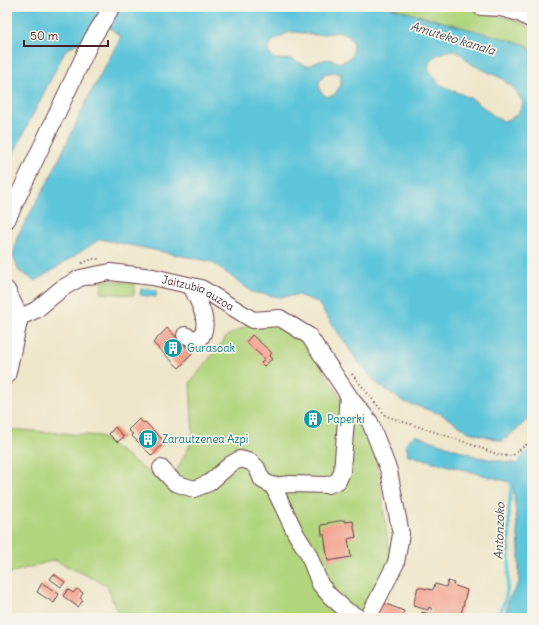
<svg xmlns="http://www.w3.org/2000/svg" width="539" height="625" font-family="Delius,sans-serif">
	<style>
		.green { fill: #b1d47d; stroke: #7e7a54 }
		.water { fill: #5dc5da; stroke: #547282; fill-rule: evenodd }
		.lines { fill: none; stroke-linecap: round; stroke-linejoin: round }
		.stream { stroke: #5dc5da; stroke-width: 3.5 }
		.building { fill: #f29c87 }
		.minor-casing { stroke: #633d43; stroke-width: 18 }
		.path { stroke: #633d43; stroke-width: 2; stroke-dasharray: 1 3; stroke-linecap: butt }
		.minor { stroke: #fff; stroke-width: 16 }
		.labels { text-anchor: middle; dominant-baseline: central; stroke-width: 3.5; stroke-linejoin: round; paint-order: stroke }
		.street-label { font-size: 11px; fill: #4a1f2b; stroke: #f7f3e8 }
		.culture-label { font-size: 11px; fill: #0d838f; stroke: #f7f3e8; text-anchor: start }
		.water-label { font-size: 12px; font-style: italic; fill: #505160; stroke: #f7f3e8 }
	</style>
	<rect width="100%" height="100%" fill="#f7f3e8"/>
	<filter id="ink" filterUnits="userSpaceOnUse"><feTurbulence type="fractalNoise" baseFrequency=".025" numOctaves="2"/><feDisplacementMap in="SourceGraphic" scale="8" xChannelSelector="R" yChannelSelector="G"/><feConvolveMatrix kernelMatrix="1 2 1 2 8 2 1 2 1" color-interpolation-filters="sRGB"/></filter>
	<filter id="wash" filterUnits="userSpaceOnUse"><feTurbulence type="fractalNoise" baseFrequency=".012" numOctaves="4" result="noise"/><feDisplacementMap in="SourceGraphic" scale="16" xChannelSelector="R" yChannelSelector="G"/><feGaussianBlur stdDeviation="0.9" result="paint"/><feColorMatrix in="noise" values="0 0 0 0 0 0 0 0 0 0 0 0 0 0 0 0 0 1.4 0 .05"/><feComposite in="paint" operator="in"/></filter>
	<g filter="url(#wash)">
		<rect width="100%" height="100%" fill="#eee6ca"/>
		<g class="green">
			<path d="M388 7H466L515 20 532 28V53L527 45Z"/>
			<path d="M102 280 135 283 134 295 101 293Z"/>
			<path d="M276 323 304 339 338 394 373 436 391 562 367 618H119L107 585 54 560 7 574V429L100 436 168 487 193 439 190 383 227 336 250 324Z"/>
		</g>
		<g class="water">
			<path d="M7 7H388L527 45 532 53V415L525 422 503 441 469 432 441 414 404 402 376 383 357 360 317 302 298 295 280 297 252 292 212 262 100 239 36 281 19 271 13 256 17 237 51 176 89 96 121 37 105 24 65 51 7 166ZM296 32 316 35 340 32 349 35 353 43 352 56 347 60 339 63C326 55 320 62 307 66L291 59H275L268 52 271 42 287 33ZM452 50 461 54 471 64 501 78 515 89 523 103C519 114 515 118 503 121L494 116 474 100 439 84 428 68C431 55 440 53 452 50ZM334 72 341 74V85L334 95 327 97 320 91 319 83 324 74Z"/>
			<path d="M141 288 156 290V297L140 295Z"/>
			<path d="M415 435 478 457 518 464 522 458 532 450V618H504L509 598 519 583V547L513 483 408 455 406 443Z"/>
		</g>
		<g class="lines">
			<g class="stream">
				<path d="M518 464 522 458 532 450"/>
				<path d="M497 618 505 601 507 591 509 566V509L512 479"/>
			</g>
		</g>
		<g id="blocks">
			<g class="building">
				<path d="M167 328 193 353 179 368 153 343Z"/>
				<path d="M252 335 272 353 269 356 272 359 264 366 261 363 265 359 246 342Z"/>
				<path d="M312 412 319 421 313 426 306 418Z"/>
				<path d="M139 419 144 423 145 422 165 442 152 456 131 435 133 434 128 430Z"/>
				<path d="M115 427 124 437 117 442 109 434Z"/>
				<path d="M345 520V522L353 521 356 537 348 539 351 557 328 561 324 534 322 535 321 525 328 524 327 523Z"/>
				<path d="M54 574 65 582 61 587 50 579Z"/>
				<path d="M448 581 454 583 453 585 467 590 460 618H420L422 612 430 614 432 609 429 607 428 610 413 606 418 587 433 590 435 584 446 587Z"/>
				<path d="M42 583 59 594 54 603 37 592Z"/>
				<path d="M68 589 73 593 77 589 83 593 80 598 83 600 78 607 63 596Z"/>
				<path d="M381 602 404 611 402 618H375Z"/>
			</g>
		</g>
	</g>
	<g filter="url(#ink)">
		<use href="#blocks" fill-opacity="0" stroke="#633d43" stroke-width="1"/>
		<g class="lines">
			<g class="minor-casing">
				<g id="minor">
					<path d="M481 7 501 8 519 13 532 20"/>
					<path d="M7 220 92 39 112 7"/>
					<path id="s1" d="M7 290 20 317 36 310 61 289 80 278 110 272 153 277 201 288 253 320 280 318 309 336 351 399 370 422 389 471 401 534 396 563 368 618"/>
					<path d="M185 335 198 341C213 325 199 303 191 286"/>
					<path d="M7 376 20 317"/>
					<path d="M161 468 175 483 194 489 209 483 231 464 240 459 251 462 257 468 262 480 273 486 290 484 328 485 338 481 342 472 348 395"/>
					<path d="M273 486 296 534 308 553 320 584 330 596 347 611 359 618"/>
				</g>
			</g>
			<g class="path">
				<path d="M82 263 93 259H101"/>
				<path d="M352 374 386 416 462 441 499 455 508 456 513 455 532 440"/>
			</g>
			<use href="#minor" class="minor"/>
		</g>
	</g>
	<defs>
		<g id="building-disc" transform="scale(1)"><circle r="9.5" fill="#0f9aa8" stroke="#f7f3e8"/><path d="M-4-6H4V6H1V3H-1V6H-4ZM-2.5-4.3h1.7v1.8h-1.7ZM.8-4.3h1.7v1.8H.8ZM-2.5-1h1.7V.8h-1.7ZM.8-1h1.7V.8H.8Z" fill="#fff"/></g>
	</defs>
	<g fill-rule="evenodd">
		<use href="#building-disc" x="173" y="348"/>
		<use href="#building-disc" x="313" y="419"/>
		<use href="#building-disc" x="148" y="439"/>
	</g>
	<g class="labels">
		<g class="street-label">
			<text stroke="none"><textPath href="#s1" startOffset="224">Jaitzubia auzoa</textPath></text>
		</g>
		<g class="culture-label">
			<text x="187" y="348">Gurasoak</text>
			<text x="327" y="419">Paperki</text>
			<text x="162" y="439">Zarautzenea Azpi</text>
		</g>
		<g class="water-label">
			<text transform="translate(453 38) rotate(17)">Amuteko kanala</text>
			<text transform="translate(499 531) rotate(-88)">Antonzoko</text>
		</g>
	</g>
	<rect width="539" height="625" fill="none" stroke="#f7f3e8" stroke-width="24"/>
	<path d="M24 40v6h84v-6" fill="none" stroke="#4a1f2b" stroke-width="2"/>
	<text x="30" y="40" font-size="12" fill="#4a1f2b" stroke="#f7f3e8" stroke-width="3" paint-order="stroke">50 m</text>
</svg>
